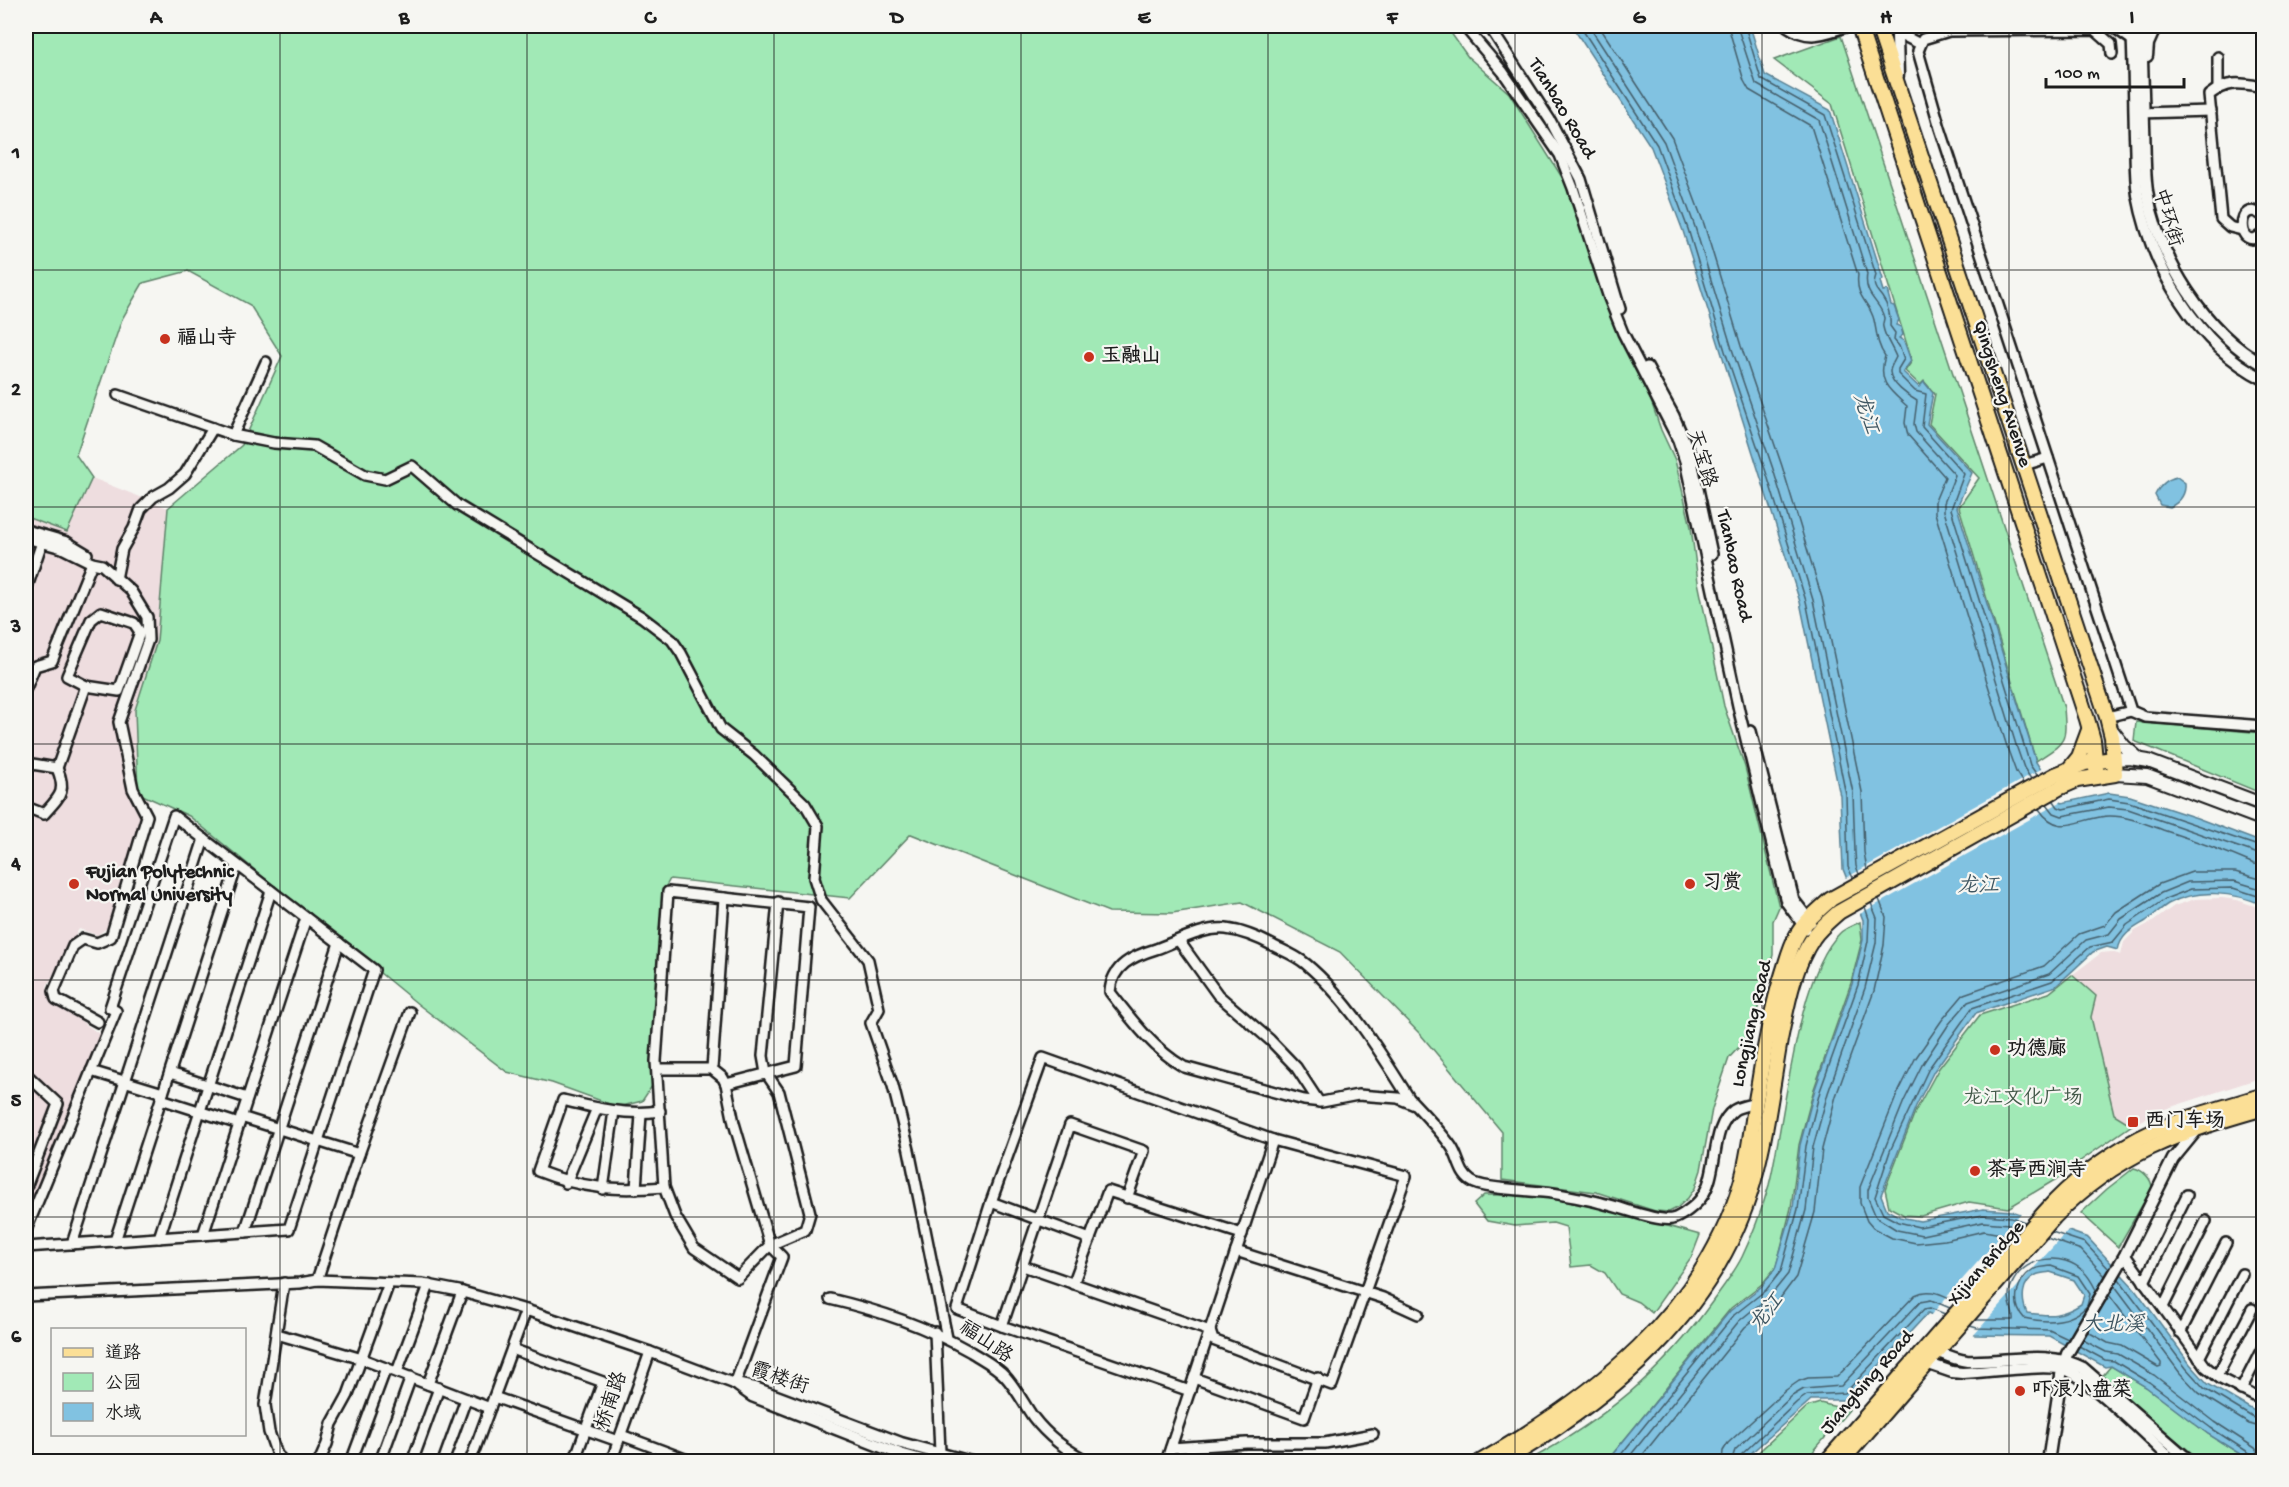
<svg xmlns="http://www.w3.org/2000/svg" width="2289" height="1487" font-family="'Gochi Hand','LXGW WenKai TC',sans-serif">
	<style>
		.built { fill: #eedddf }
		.green { fill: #a1e9b6; stroke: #5e8269; stroke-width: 1.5 }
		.water { fill: #81c2e1; stroke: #598092; stroke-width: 1.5; fill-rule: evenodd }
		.pier { fill: #f6f6f2 }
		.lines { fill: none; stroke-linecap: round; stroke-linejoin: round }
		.shore { stroke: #445e6b; stroke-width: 1.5 }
		.minor-casing { stroke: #1c1c1c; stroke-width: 14 }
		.tertiary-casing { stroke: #1c1c1c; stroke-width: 15 }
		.secondary-casing { stroke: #1c1c1c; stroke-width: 16 }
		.primary-casing { stroke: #1c1c1c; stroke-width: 18 }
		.minor { stroke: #f6f6f2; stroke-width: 9 }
		.tertiary { stroke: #f6f6f2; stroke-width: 10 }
		.secondary { stroke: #f6f6f2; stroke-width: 12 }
		.primary { stroke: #fbdf96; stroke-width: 14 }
		.grid { fill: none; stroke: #1c1c1c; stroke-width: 1.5; stroke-opacity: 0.55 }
		.poi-dot { fill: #c8321e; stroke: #f6f6f2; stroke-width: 2 }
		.labels { text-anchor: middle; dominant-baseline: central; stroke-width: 4.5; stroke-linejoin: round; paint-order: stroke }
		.street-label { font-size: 20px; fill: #1c1c1c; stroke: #f6f6f2 }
		.poi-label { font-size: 20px; font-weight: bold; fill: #1c1c1c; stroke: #f6f6f2; text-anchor: start }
		.park-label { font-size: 20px; fill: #445a4a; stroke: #f6f6f2 }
		.water-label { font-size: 21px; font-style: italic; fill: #3f5661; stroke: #f6f6f2 }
		.neatline { fill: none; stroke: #1c1c1c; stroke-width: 2 }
		.grid-label { font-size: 20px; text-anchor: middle; font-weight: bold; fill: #1c1c1c }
	</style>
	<rect width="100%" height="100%" fill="#f6f6f2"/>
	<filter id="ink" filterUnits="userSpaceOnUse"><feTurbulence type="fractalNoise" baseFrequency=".0167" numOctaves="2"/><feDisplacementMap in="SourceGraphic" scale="12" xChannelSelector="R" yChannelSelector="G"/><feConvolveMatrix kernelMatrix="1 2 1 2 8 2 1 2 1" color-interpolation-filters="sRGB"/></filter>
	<g filter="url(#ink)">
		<g class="built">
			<path d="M92 478 168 508 157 641 135 710 138 793 148 798 137 840 107 928 97 935 79 929 47 986 52 1000 102 1036 26 1218V517L67 532Z"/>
			<path d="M2222 898 2237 900 2263 909V1077L2165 1109 2132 1125 2114 1114 2091 1017 2095 996 2072 975 2101 953 2111 952 2121 955 2124 942 2135 931 2154 921 2174 906 2195 899Z"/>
		</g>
		<g class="green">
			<path d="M26 26H1446L1468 57 1509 93 1570 190 1588 253 1650 398 1661 430 1675 460 1691 527 1698 582 1724 706 1745 767 1779 907 1773 921V955L1760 1001 1750 1035 1729 1058 1712 1109 1701 1170 1695 1188 1688 1198 1677 1208 1669 1212 1655 1211 1596 1192 1502 1180V1132L1421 1035 1340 952 1242 902 1172 913 1109 912 911 834 850 898 670 879 665 888 652 1086 642 1101 618 1107 552 1083 507 1072 419 1005 189 816 138 793 135 710 157 641 168 508 242 445 282 356 250 305 188 271 143 283 122 319 76 455 92 478 67 532 26 517Z"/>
			<path d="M1841 36 2064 708C2067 744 2065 742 2036 761L1959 507 1979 478 1929 424 1935 394 1924 381 1920 385 1905 371 1912 361 1832 104 1774 60Z"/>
			<path d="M2136 722 2263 733V794L2134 741Z"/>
			<path d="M1860 922 1862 940 1851 983 1814 1089 1799 1145 1791 1208 1776 1267 1762 1284 1731 1308 1607 1461H1528C1604 1419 1662 1373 1712 1302 1722 1288 1734 1273 1742 1257 1753 1234 1762 1209 1769 1185 1785 1123 1796 975 1840 933 1845 928 1854 925 1860 922Z"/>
			<path d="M2072 975 2096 996 2091 1017 2114 1114 2132 1125 2073 1166 2064 1176 2053 1181 2008 1208 1969 1202 1921 1216 1904 1215 1889 1207 1885 1189 1915 1112 1939 1068 1980 1015 2049 993Z"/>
			<path d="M2134 1168C2143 1170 2152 1179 2152 1188L2118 1247 2081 1213 2107 1189Z"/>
			<path d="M1484 1195H1528L1595 1206 1700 1235 1692 1256 1652 1313 1638 1302 1619 1294 1605 1273 1591 1265 1571 1267 1566 1227 1553 1223 1515 1226 1487 1221 1474 1204Z"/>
			<path d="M2111 1366 2146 1387 2208 1434 2251 1461H2202L2100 1379Z"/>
			<path d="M1820 1403 1849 1410 1805 1461H1749L1807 1407Z"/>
		</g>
		<g class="water">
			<path d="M1572 26H1750L1765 75 1830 110 1883 279 1880 281 1883 291 1887 290 1891 305 1894 306 1899 320 1896 325 1901 327 1903 335 1899 338 1904 341 1911 361 1903 372 1919 387 1924 382 1933 393 1927 424 1972 473 1957 507 2036 762 2062 803 2109 793 2130 796 2197 818 2263 843V905C2234 892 2198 888 2168 904 2160 909 2153 916 2146 921 2133 929 2121 934 2118 950L2107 947 2093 952 2056 986 1976 1013 1934 1071 1916 1106 1881 1195 1887 1210 1900 1217 1920 1221 1983 1209 2012 1211 2088 1238 2135 1289 2190 1364 2208 1384 2263 1416V1461H2251L2208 1434 2146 1387 2111 1366 2105 1367 2049 1336 1975 1335 1928 1313 1847 1400H1811L1742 1461H1607L1730 1311 1762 1286 1775 1269 1793 1208 1800 1145 1815 1089 1852 984 1863 940V920L1843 869 1840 796 1800 602 1683 231 1651 147ZM2050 1272 2074 1280 2084 1295 2081 1304C2061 1317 2050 1316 2027 1313 2021 1300 2021 1282 2036 1275 2040 1273 2046 1273 2050 1272Z"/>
			<path d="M2177 477 2185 483C2186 494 2180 502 2170 507L2160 505 2155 495C2160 485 2166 479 2177 477Z"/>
		</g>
		<g class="pier">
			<path d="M2043 768 2064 800 2066 799 1858 915 1844 879Z"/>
			<path d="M2022 1212 2069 1229 1972 1337 1929 1317Z"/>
		</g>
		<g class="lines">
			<g class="shore">
				<path d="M1580 26 1657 145 1688 229 1725 351 1766 472 1806 601 1846 795 1848 867 1853 878"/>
				<path d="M1589 26 1664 142 1695 227 1732 349 1773 469 1813 600 1853 793 1855 852 1856 866 1859 874"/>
				<path d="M1599 26 1672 138 1704 224 1741 346 1782 466 1822 598 1862 792 1864 852 1867 870"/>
				<path d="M1728 26 1744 81 1749 90 1811 126 1858 275C1855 298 1870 302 1874 320 1877 333 1877 345 1885 356 1877 382 1889 390 1907 406L1905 423 1908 435 1945 477 1935 501V513L2008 750 2016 772 2023 783"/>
				<path d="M1737 26 1756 84 1819 120 1867 274C1863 297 1881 301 1884 318 1884 321 1882 324 1883 327 1885 338 1892 347 1896 357 1894 362 1890 366 1890 372 1891 384 1908 396 1917 401L1914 424 1916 432 1955 475 1944 503V511L2017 748 2024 768 2031 779"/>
				<path d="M1745 26 1761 79 1825 115 1876 275C1872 287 1876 289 1882 297 1888 305 1891 317 1890 326L1895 333 1894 340 1899 346 1904 359 1898 369V374L1915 391 1926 394 1922 427 1964 474 1951 509 2024 745 2030 765 2037 775"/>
				<path d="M2054 801 2058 807 2063 809 2109 799 2129 802 2264 848"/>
				<path d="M2047 804 2054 813 2062 816 2109 807 2128 809 2264 856"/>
				<path d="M2039 809C2060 840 2081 816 2110 816 2128 816 2146 824 2163 830 2194 840 2224 851 2254 864L2264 865"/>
				<path d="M2025 1222 2011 1217 1983 1215 1919 1227 1898 1222 1883 1214 1875 1197 1890 1151 1929 1068 1972 1008 2052 981 2090 947 2113 942 2127 925 2165 899 2191 889 2233 888 2264 898"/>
				<path d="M2020 1228 2009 1224 1983 1222 1922 1235 1897 1230 1876 1217 1868 1198V1190L1904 1101 1922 1065 1949 1024 1968 1002 2049 974 2086 940 2109 934 2121 919 2161 893 2188 882 2234 881 2264 890"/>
				<path d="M2052 1232 2085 1243 2109 1269"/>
				<path d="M2013 1236 1984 1231 1945 1240 1916 1243 1892 1238 1873 1228 1867 1221 1860 1203V1187L1896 1097 1915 1059 1942 1020 1964 994 2044 966 2079 934 2105 925 2116 912 2159 884 2192 872H2235L2264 880"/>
				<path d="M2047 1238 2081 1250 2105 1276"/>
				<path d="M2051 1266 2078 1276 2090 1294 2087 1306C2070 1324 2046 1323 2024 1318 2011 1304 2016 1281 2032 1270 2036 1267 2045 1267 2051 1266Z"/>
				<path d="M2119 1279 2186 1368 2204 1388 2252 1417 2264 1421"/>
				<path d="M2115 1286 2180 1373 2199 1393 2249 1424 2264 1428"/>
				<path d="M1975 1320H2013C2014 1306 2003 1298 2014 1280 2027 1256 2063 1252 2083 1271 2089 1276 2093 1284 2096 1290"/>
				<path d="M1970 1326 1977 1328 2049 1330 2068 1339"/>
				<path d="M2088 1332 2108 1343 2122 1346 2158 1367 2161 1366V1363L2109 1295"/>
				<path d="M2083 1340 2106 1352 2118 1354 2154 1375 2215 1422 2255 1448 2260 1454 2261 1462"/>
				<path d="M2079 1346 2105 1360 2114 1361 2149 1382 2211 1428 2251 1454 2254 1462"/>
				<path d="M1615 1462 1734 1315 1766 1290 1781 1271 1798 1209 1806 1146 1820 1091 1858 985 1868 941 1869 919 1865 907"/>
				<path d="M1625 1462 1739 1321 1771 1295 1788 1274 1806 1210 1813 1147 1828 1093 1865 988 1876 943 1877 918 1871 903"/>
				<path d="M1637 1462 1745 1327 1778 1301 1796 1277 1815 1212 1822 1149 1836 1096 1874 991 1884 945 1886 917 1879 899"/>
				<path d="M1722 1462 1723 1451 1728 1443 1786 1390 1799 1381 1808 1378 1837 1377 1915 1295C1930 1287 1942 1295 1956 1301"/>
				<path d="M1731 1462 1735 1450 1792 1396 1804 1389 1841 1386 1920 1302 1931 1300 1950 1308"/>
				<path d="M1738 1462 1741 1455 1797 1402 1807 1395 1845 1393 1924 1309 1930 1308 1945 1314"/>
			</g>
			<g class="minor-casing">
				<g id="minor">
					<path d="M1464 26 1503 72 1560 155 1573 188 1609 298 1623 333 1678 440 1685 461 1740 715 1786 902 1806 929"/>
					<path d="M1489 26 1550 120 1581 179 1620 309"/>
					<path d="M1787 26C1810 42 1824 33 1849 26"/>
					<path d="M1898 33 1920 44"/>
					<path d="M2112 54 2111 44 2095 30 1949 31 1923 39 1918 51 1940 128 2131 711 2145 717 2264 726"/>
					<path d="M2218 89V57"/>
					<path d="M2138 113 2211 111"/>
					<path d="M2264 217C2235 192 2235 258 2264 233"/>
					<path d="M2242 230 2230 227 2221 219 2209 95C2229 80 2240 83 2264 87"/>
					<path d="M1647 367 1674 416 1691 456 1712 554"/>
					<path d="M118 395 233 435 266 362"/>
					<path d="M233 435 274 443 314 446 365 475 385 479 412 466 457 505 642 617 672 640 681 653 721 729 754 755 805 804 818 826 814 878 821 900 868 960 879 1009 871 1023 893 1086 909 1150 947 1338"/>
					<path d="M2024 465 2048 458"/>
					<path d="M26 530 67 542 87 554"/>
					<path d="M26 538 62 548 92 563 102 565 131 591 147 617 148 640 119 722 133 789 147 816 111 937 97 943 83 939 73 946 54 991 56 999 98 1022"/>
					<path d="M116 579 122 549 134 528 141 509 153 497 169 488 185 474 213 428"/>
					<path d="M26 590 42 542"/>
					<path d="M101 612 134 623 140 632 119 691 86 686 67 676 91 620Z"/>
					<path d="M26 688 35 666 52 661 92 563"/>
					<path d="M2107 717 2131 711"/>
					<path d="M1751 731 1794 900 1811 922"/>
					<path d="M26 763 57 768 86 686"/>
					<path d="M26 807 44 814C60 796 67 792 57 768"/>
					<path d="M1179 941 1218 995 1270 1040 1296 1067 1319 1102"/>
					<path d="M657 1069H712"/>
					<path d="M91 1071 163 1093"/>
					<path d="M170 1073 247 1098"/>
					<path d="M26 1074 58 1104 26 1187"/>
					<path d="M726 1084 796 1066 809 907 668 892 656 1061 664 1187 675 1216 694 1248 738 1278 770 1245 805 1230 810 1213 779 1092 766 1073 763 1056 778 902"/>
					<path d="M161 1099 239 1124"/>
					<path d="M1415 1105 1398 1098 1358 1095 1322 1102 1304 1100 1184 1067C1154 1050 1131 1019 1110 992 1112 965 1133 956 1156 949 1178 941 1203 927 1226 929 1243 931 1259 938 1274 946 1284 951 1297 956 1306 964 1346 997 1381 1053 1409 1098 1423 1113 1439 1129 1451 1146 1459 1157 1459 1173 1471 1181 1482 1190 1534 1190 1552 1193 1570 1196 1588 1199 1605 1204 1621 1207 1657 1222 1672 1219 1681 1217 1696 1205 1701 1198 1720 1173 1709 1128 1734 1110 1740 1106 1749 1105 1756 1103"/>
					<path d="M660 1111C626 1116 595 1108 563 1100L538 1171C583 1189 616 1191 664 1187"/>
					<path d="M241 1117 359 1154"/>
					<path d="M566 1183 597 1108"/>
					<path d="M603 1189 614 1111"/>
					<path d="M636 1189 641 1114"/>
					<path d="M991 1202 1090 1239"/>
					<path d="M26 1230 116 1011 110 1008 174 816 374 970 289 1229 26 1247"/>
					<path d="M245 1232 339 943"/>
					<path d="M203 1235 306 918"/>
					<path d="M159 1238 271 891"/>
					<path d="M115 1241 237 865"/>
					<path d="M72 1244 204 839"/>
					<path d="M1236 1251 1383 1298 1418 1314"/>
					<path d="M2125 1255 2206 1367 2221 1379 2264 1401"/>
					<path d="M1023 1266 1210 1331"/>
					<path d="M317 1280 359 1154 410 1012"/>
					<path d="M2144 1282 2187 1195"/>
					<path d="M284 1283 265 1405 269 1432 277 1455 284 1462"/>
					<path d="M1073 1284 1108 1191 1242 1234"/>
					<path d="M26 1296 300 1283 317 1280 423 1284 459 1291 526 1310 650 1352 735 1384 782 1257 770 1245 734 1123 726 1084 723 1078 712 1069 724 898"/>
					<path d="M830 1299C881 1311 925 1326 971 1352 982 1359 996 1366 1005 1376 1016 1388 1024 1404 1033 1417 1049 1438 1067 1451 1090 1462"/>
					<path d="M2163 1307 2206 1221"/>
					<path d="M1002 1326 1070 1125 1144 1151 1127 1198"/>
					<path d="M935 1332 940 1453"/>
					<path d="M2180 1333 2226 1243"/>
					<path d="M277 1334 362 1359 490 1408"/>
					<path d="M512 1349 603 1382 574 1462"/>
					<path d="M2199 1358 2242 1274"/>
					<path d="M397 1372 429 1285"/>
					<path d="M2217 1376 2252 1309"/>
					<path d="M1194 1378 1304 1418 1318 1378"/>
					<path d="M428 1384 462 1292"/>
					<path d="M2241 1390 2264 1345"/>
					<path d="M1190 1391 1002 1326 957 1309 991 1202 1043 1058 1273 1140 1406 1176 1332 1385 1213 1340 1210 1331"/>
					<path d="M494 1397 618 1441"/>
					<path d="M621 1435 693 1462"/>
					<path d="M1171 1448 1246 1443H1325L1373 1434"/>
					<path d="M319 1462 327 1444 332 1424 348 1395 389 1283"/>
					<path d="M351 1462 386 1368"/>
					<path d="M380 1462 411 1377"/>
					<path d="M412 1462 439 1388"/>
					<path d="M443 1462 466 1399"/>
					<path d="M470 1462 526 1310"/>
					<path d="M611 1462 650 1352"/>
					<path d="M1166 1462 1273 1140"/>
				</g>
			</g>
			<g class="tertiary-casing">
				<g id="tertiary">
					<path d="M2113 26 2133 40"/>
					<path d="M2132 26C2134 62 2134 99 2135 136 2136 155 2135 176 2138 195 2151 266 2197 346 2264 379"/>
					<path d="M2141 26C2142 59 2143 93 2144 126 2145 148 2144 170 2147 191 2158 257 2204 332 2264 365"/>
					<path d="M2147 56 2148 44 2156 26"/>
					<path d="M1898 75 1897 37 1901 26"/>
					<path d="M1931 1349C1942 1353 1954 1360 1967 1361 2005 1363 2047 1349 2083 1368L2191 1462"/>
					<path d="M1920 1361 1952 1372 1962 1373C1989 1372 2040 1364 2064 1369 2085 1374 2154 1443 2174 1462"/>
					<path d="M735 1384 755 1388 901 1443 971 1462"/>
					<path d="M738 1386 752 1396 900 1454 929 1462"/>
					<path d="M2048 1462 2062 1369 2067 1354 2125 1255 2173 1159 2196 1131"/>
				</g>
			</g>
			<g class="secondary-casing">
				<g id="secondary">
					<path d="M2110 728 2124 746 2139 759"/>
					<path d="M2113 759 2130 758 2148 761 2264 805"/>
					<path d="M2115 774 2147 776 2264 820"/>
				</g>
			</g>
			<g class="primary-casing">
				<g id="primary">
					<path d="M1859 26 2087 719 2093 740 2096 769"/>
					<path d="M2070 768 2079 757 2089 730"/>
					<path d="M1480 1462C1594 1396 1703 1314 1741 1183 1750 1153 1752 1120 1758 1089 1764 1050 1771 1011 1783 973 1787 961 1790 947 1797 935 1805 921 1819 910 1831 899L2055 775 2085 763 2113 759"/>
					<path d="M1502 1462C1614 1396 1716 1312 1753 1183 1766 1137 1772 1087 1780 1040 1787 1006 1793 968 1813 938 1820 928 1830 920 1839 912L2061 787 2077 780 2115 774 2112 737 2107 717 1878 26"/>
					<path d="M1826 1462 2045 1212C2072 1182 2105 1157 2140 1138 2177 1119 2224 1108 2264 1095"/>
					<path d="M1841 1462 2054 1217C2117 1153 2179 1132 2264 1108"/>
				</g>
			</g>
			<use href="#minor" class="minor"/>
			<use href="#tertiary" class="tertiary"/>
			<use href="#secondary" class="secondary"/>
			<use href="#primary" class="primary"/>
		</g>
	</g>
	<path class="grid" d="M280 26V1462M527 26V1462M774 26V1462M1021 26V1462M1268 26V1462M1515 26V1462M1762 26V1462M2009 26V1462M26 270H2264M26 507H2264M26 744H2264M26 980H2264M26 1217H2264"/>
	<g class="poi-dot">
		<circle cx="165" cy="339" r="6"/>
		<circle cx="1089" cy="357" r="6"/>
		<circle cx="74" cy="884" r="6"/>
		<circle cx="1690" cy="884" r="6"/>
		<circle cx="1995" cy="1050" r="6"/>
		<rect x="2127" y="1116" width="12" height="12" rx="3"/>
		<circle cx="1975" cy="1171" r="6"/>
		<circle cx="2020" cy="1391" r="6"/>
	</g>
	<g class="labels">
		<g class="street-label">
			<text transform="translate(1561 109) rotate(59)">Tianbao Road</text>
			<text transform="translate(2166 218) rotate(73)">中环街</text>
			<text transform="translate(2001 394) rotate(72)">Qingsheng Avenue</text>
			<text transform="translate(1700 459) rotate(73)">天宝路</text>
			<text transform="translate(1733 566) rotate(78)">Tianbao Road</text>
			<text transform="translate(1753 1024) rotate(-77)">Longjiang Road</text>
			<text transform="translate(1987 1264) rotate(-49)">Xijian Bridge</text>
			<text transform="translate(985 1343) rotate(34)">福山路</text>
			<text transform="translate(779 1380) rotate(18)">霞楼街</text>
			<text transform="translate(1868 1383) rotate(-49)">Jiangbing Road</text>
			<text transform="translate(613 1401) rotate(-71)">桥南路</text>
		</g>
		<g class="poi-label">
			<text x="177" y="339">福山寺</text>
			<text x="1101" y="357">玉融山</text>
			<text x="86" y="873">Fujian Polytechnic<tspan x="86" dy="23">Normal University</tspan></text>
			<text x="1702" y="884">习赏</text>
			<text x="2007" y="1050">功德廊</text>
			<text x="2145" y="1122">西门车场</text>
			<text x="1987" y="1171">茶亭西涧寺</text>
			<text x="2032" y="1391">吓浪小盘菜</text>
		</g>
		<g class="park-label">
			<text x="2023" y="1099">龙江文化广场</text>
		</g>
		<g class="water-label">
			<text transform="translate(1864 414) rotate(72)">龙江</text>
			<text x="1978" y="887">龙江</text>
			<text transform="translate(1768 1314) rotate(-52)">龙江</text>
			<text x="2113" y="1326">大北溪</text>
		</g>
	</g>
	<rect width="2289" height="1487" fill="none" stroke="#f6f6f2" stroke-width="66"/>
	<rect x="51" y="1328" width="195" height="108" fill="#f6f6f2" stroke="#9f9f9c" stroke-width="1.5"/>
	<rect x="63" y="1348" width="30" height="9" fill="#fbdf96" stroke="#9f9f9c" stroke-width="1.5"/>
	<text x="105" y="1358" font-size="18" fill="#1c1c1c">道路</text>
	<rect x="63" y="1373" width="30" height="18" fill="#a1e9b6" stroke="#9f9f9c" stroke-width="1.5"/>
	<text x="105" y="1388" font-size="18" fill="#1c1c1c">公园</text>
	<rect x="63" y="1403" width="30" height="18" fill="#81c2e1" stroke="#9f9f9c" stroke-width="1.5"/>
	<text x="105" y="1418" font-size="18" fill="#1c1c1c">水域</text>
	<path d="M2046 78v9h138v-9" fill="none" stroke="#1c1c1c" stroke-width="3"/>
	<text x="2055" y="78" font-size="18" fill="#1c1c1c" stroke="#f6f6f2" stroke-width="4.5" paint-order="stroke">100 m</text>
	<rect x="33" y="33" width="2223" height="1421" class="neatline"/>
	<g class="grid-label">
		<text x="156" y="23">A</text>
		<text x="404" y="23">B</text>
		<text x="650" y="23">C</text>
		<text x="897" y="23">D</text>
		<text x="1144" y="23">E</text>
		<text x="1392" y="23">F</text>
		<text x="1639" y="23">G</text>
		<text x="1886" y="23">H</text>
		<text x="2132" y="23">I</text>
		<text x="16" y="158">1</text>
		<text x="16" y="395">2</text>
		<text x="16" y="632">3</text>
		<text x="16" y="869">4</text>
		<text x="16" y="1106">5</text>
		<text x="16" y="1342">6</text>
	</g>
</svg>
